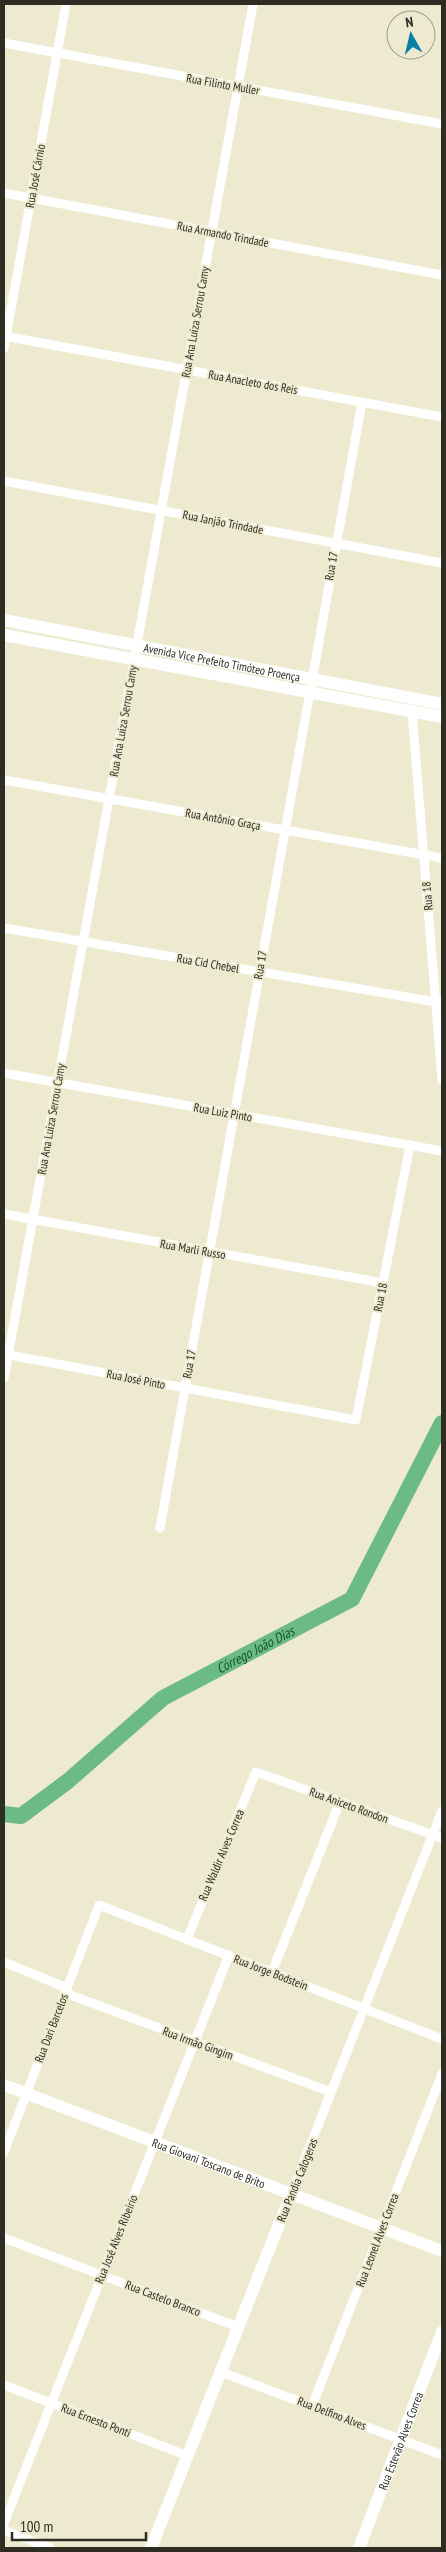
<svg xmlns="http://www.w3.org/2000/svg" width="446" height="2552" font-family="'PT Sans Narrow',sans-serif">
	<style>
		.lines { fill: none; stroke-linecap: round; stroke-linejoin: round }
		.river { stroke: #6cbb85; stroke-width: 16 }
		.street { stroke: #fff; stroke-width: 9 }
		.secondary { stroke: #fff; stroke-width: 12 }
		.labels { text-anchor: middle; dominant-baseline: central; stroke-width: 4; stroke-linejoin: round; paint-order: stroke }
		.street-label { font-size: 12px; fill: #2e2d23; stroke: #edead0 }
		.water-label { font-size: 14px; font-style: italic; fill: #17512e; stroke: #edead0 }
	</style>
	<rect width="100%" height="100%" fill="#edead0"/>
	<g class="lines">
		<path class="river" id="s1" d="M4 1814 21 1816 68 1781 163 1698 352 1599 442 1423"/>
		<g class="street">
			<path d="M4 43 442 124"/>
			<path d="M4 193 442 275"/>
			<path d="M4 336 442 417"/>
			<path d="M4 348 66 4"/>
			<path d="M4 481 442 563"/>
			<path d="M412 712 442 1080"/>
			<path d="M4 780 442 858"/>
			<path d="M4 928 442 1003"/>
			<path d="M4 1073 442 1151"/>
			<path d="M4 1214 383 1283"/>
			<path d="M4 1354 356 1420 410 1145"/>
			<path d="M4 1378 253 4"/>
			<path d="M160 1528 362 402"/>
			<path d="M187 1939 256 1772 442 1838"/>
			<path d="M4 1962 67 1988"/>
			<path d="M272 1972 340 1802"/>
			<path d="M65 1993 331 2092"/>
			<path d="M4 2152 99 1905 442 2039"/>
			<path d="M291 2194 442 1811"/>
			<path d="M4 2238 238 2327"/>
			<path d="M221 2372 442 2455"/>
			<path d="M4 2385 188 2456"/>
			<path d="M312 2406 442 2074"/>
			<path d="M4 2523 229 1955"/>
			<path d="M4 2530 50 2548"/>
		</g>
		<g class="secondary">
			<path id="s2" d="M4 620 442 704"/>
			<path d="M4 635 442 717"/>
			<path id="s3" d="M4 2085 442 2251"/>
			<path d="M151 2548 291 2194"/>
			<path id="s4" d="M359 2548 442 2332"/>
		</g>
	</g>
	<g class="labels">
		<g class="street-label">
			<text transform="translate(223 84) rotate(10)">Rua Filinto Muller</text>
			<text transform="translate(35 176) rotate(-80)">Rua José Cárnio</text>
			<text transform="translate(223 234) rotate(11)">Rua Armando Trindade</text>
			<text transform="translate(195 322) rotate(-80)">Rua Ana Luiza Serrou Camy</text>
			<text transform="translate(253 382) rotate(10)">Rua Anacleto dos Reis</text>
			<text transform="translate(223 522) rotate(11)">Rua Janjão Trindade</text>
			<text transform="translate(331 566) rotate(-80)">Rua 17</text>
			<text stroke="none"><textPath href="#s2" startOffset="222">Avenida Vice Prefeito Timóteo Proença</textPath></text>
			<text transform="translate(123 721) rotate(-80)">Rua Ana Luiza Serrou Camy</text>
			<text transform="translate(223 819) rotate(10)">Rua Antônio Graça</text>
			<text transform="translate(427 896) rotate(-95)">Rua 18</text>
			<text transform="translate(208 963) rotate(10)">Rua Cid Chebel</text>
			<text transform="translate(260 965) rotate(-80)">Rua 17</text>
			<text transform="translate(223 1112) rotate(10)">Rua Luiz Pinto</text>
			<text transform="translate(51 1119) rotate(-80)">Rua Ana Luiza Serrou Camy</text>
			<text transform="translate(193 1249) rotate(10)">Rua Marli Russo</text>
			<text transform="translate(380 1297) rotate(-79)">Rua 18</text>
			<text transform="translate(189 1364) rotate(-80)">Rua 17</text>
			<text transform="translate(136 1379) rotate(11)">Rua José Pinto</text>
			<text transform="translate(349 1805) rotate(20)">Rua Aniceto Rondon</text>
			<text transform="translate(221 1855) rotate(-67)">Rua Waldir Alves Correa</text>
			<text transform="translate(271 1972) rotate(21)">Rua Jorge Bodstein</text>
			<text transform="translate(51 2028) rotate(-69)">Rua Dari Barcelos</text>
			<text transform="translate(198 2043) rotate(20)">Rua Irmão Gingim</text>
			<text stroke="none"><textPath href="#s3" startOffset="219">Rua Giovani Toscano de Brito</textPath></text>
			<text transform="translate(297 2180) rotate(-68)">Rua Pandia Calogeras</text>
			<text transform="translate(116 2239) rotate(-68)">Rua José Alves Ribeirio</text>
			<text transform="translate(377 2240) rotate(-69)">Rua Leonel Alves Correa</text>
			<text transform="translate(163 2298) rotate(21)">Rua Castelo Branco</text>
			<text transform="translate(332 2413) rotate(21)">Rua Delfino Alves</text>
			<text transform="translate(96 2420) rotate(21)">Rua Ernesto Ponti</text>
			<text stroke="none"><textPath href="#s4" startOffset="115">Rua Estevão Alves Correa</textPath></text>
		</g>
		<g class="water-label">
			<text stroke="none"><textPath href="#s1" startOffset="306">Córrego João Dias</textPath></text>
		</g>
	</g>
	<rect width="446" height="2552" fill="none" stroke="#2e2d23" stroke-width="10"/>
	<g transform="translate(411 35) rotate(352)"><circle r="24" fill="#edead0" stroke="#a19e8b"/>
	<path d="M0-4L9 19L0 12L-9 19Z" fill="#0b7fa6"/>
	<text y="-8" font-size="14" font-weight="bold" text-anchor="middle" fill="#2e2d23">N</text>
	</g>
	<path d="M12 2532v8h134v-8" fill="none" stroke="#2e2d23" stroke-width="2.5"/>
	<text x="20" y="2532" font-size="15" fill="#2e2d23" stroke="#edead0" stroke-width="4" paint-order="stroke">100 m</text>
</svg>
